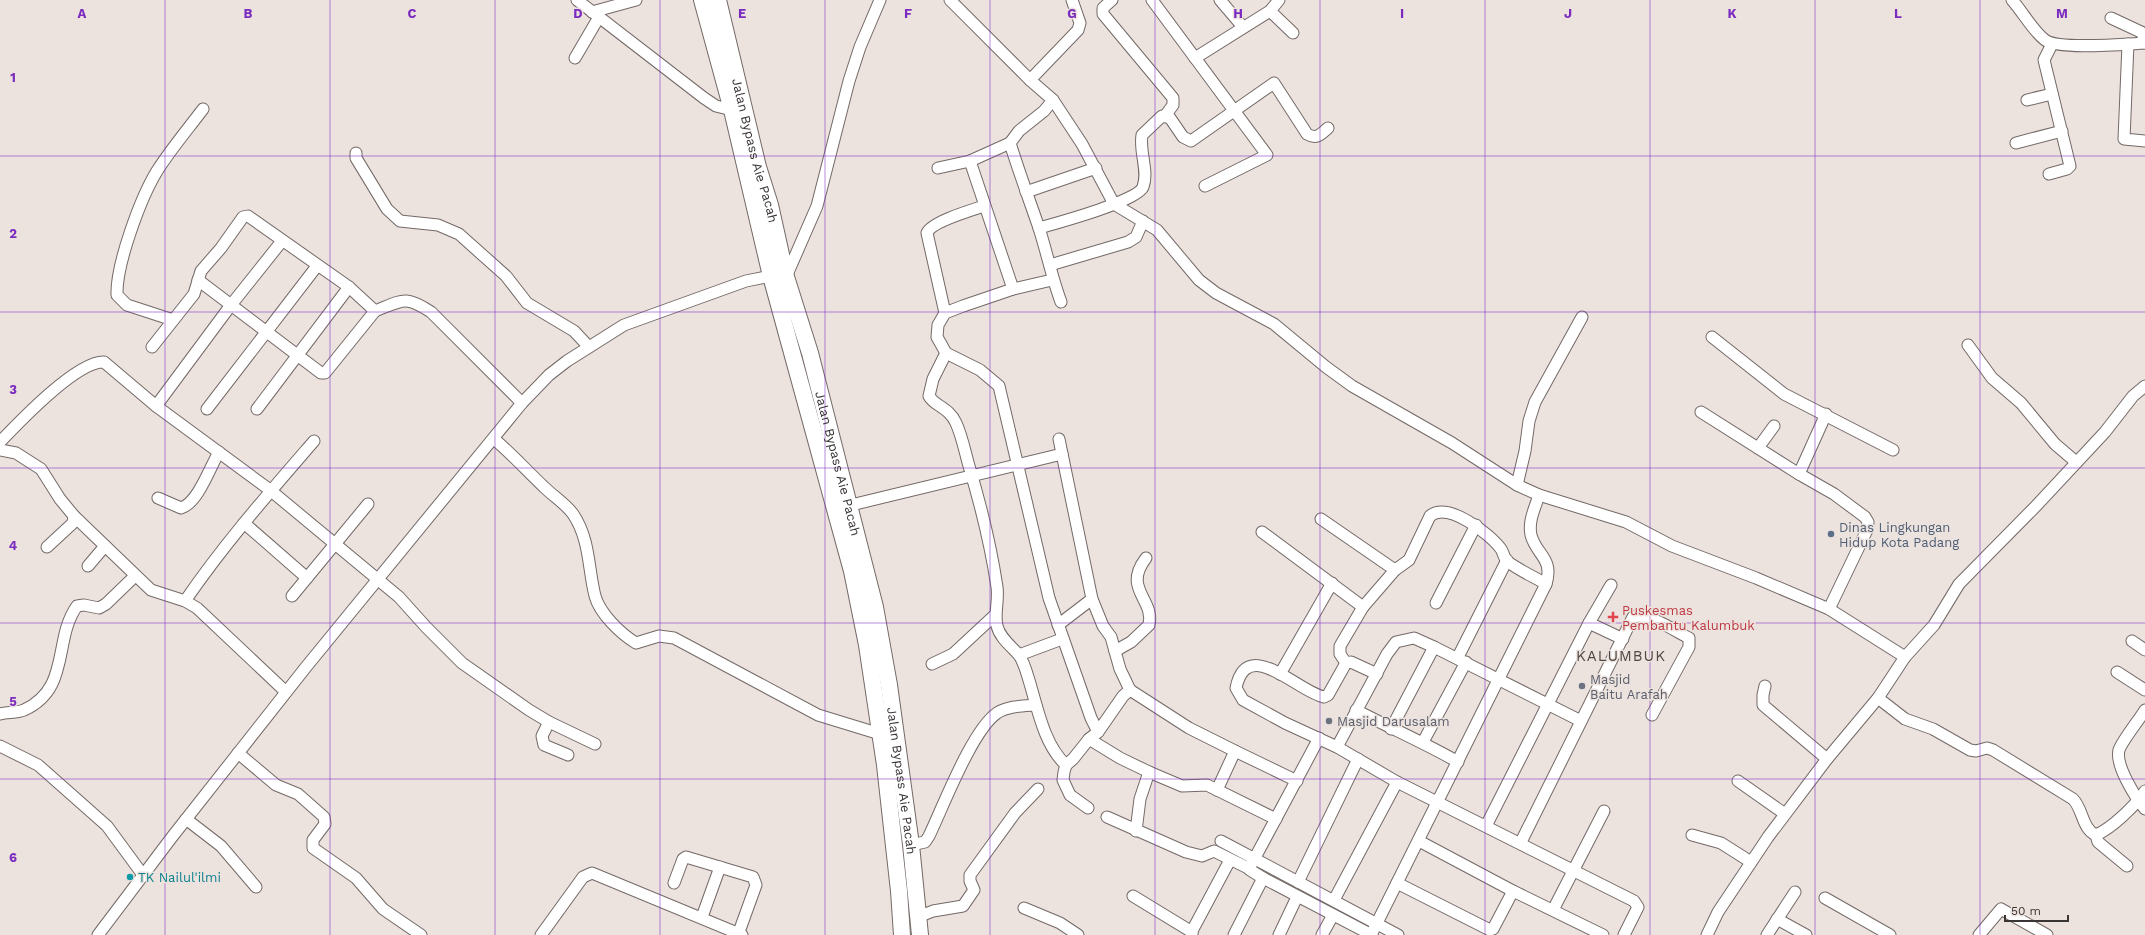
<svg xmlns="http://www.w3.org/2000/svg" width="2145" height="935" font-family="'Work Sans',sans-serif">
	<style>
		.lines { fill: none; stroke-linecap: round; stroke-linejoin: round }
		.minor-casing { stroke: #736966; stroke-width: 13 }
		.highway-casing { stroke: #736966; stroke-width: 18 }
		.minor { stroke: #fff; stroke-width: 11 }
		.highway { stroke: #fff; stroke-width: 16 }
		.grid { fill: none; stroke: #7b2cbf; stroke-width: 1; stroke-opacity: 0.55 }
		.service-dot { fill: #5c6f8a; stroke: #ece2de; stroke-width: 1.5 }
		.health-dot { fill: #e0444e; stroke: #ece2de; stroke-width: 1.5 }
		.worship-dot { fill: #6b7280; stroke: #ece2de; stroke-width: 1.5 }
		.culture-dot { fill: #0f9aa8; stroke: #ece2de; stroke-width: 1.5 }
		.labels { text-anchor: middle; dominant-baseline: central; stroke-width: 3; stroke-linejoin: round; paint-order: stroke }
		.street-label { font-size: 13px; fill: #393534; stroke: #ece2de }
		.service-label { font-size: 13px; fill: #4e5e75; stroke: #ece2de; text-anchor: start }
		.health-label { font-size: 13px; fill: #be3a42; stroke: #ece2de; text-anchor: start }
		.worship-label { font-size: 13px; fill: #5b616d; stroke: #ece2de; text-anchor: start }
		.culture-label { font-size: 13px; fill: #0d838f; stroke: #ece2de; text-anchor: start }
		.quarter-label { font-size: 15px; letter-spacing: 1px; fill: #504844; stroke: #ece2de }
		.grid-label { font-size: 13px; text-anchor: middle; font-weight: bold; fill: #7b2cbf; stroke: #ece2de; stroke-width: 3; stroke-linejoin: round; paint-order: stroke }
	</style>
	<rect width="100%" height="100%" fill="#ece2de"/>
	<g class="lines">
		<g class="minor-casing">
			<g id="minor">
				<path d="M577 0 704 98 716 106 732 110"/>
				<path d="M950 0 1030 80 1053 100 1082 144 1114 204 1157 230 1199 280 1216 293 1274 324 1326 367 1352 386 1452 443 1517 485 1539 495 1626 522 1672 546 1756 578 1829 609 1905 657"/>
				<path d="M1112 0 1103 8V14L1173 98V105L1165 116"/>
				<path d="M1152 0 1267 155 1205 186"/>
				<path d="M1220 0 1243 27"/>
				<path d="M2012 0C2023 12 2032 30 2045 40 2058 50 2125 44 2145 43"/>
				<path d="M1270 11 1293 33"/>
				<path d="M592 12 636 0"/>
				<path d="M2111 18 2141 32 2143 35 2144 43"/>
				<path d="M2128 44 2124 139 2145 141"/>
				<path d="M575 58 599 17"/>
				<path d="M1195 58 1270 11 1279 0"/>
				<path d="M1030 80 1078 30 1080 23 1072 0"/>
				<path d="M2027 100 2052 94"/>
				<path d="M1010 143C1019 172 1029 199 1039 228 1047 253 1052 278 1061 302"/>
				<path d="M2016 143 2062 131"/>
				<path d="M356 153V158L387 209 400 221 438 225 459 234 506 276 527 303 574 331 589 347"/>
				<path d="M938 168 970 161"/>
				<path d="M2049 174 2067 169 2070 166 2044 60 2052 44"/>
				<path d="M1026 192 1096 168"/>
				<path d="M1039 228C1057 223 1138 201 1143 187 1149 171 1139 152 1142 135L1162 116 1170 118 1183 137 1191 141 1274 83 1307 134C1317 140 1321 134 1328 128"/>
				<path d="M1050 265 1128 242 1136 237 1143 221"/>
				<path d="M786 277 817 206 849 81 860 47 880 0"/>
				<path d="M198 280 321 373H325L375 311"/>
				<path d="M1052 280 1013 289 963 306 945 313 938 325 937 337 946 353 980 370 999 386 1049 598 1091 718 1098 732"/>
				<path d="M1013 289 970 161 1010 143 1019 131 1044 111 1053 100"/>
				<path d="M945 313 927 233C931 222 972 210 984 206"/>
				<path d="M173 320 127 305 117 295C116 264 141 197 157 171 171 149 188 129 203 109"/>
				<path d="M1712 337 1784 394 1893 450"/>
				<path d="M1968 345 1992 378 2021 403 2055 444 2076 462"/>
				<path d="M152 347 194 294 201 271 221 248 243 217 248 216 349 287 375 311C403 300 405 295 431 312L522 403"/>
				<path d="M946 353 933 379 929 396C934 406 949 407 956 423 962 436 965 452 969 466 981 506 991 547 997 587 999 601 994 613 997 626 1000 638 1011 646 1019 655 1023 661 1026 670 1028 677 1037 705 1043 744 1066 765"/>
				<path d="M156 406 231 305 282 241"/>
				<path d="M207 409 317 266"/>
				<path d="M257 409 349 287"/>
				<path d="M1701 412 1799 474 1826 414"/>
				<path d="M494 439C512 454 527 471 544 487 553 496 566 504 573 514 590 539 588 568 595 596 600 614 621 634 636 643L659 636 674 638 818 715 880 734"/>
				<path d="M1059 439 1092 599 1103 626 1111 637 1120 669 1130 690"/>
				<path d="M0 442C19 422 77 361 104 362L156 406 270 490 399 597 426 627 462 663 529 710 549 722 595 744"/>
				<path d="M1758 448 1774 426"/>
				<path d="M0 450 16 453 41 469 60 499 74 516 151 590 185 601 197 608 286 692"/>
				<path d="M1799 474 1834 494 1865 517 1868 522 1867 530 1829 609"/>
				<path d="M1517 485 1525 451 1529 421 1535 402 1582 317"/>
				<path d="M158 498 181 508C198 503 210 467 219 452"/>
				<path d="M851 505 1062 454"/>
				<path d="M1321 519 1395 570"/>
				<path d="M244 523 307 578"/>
				<path d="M1262 532 1363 607"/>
				<path d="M47 547 73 523 74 516"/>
				<path d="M88 566 105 546"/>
				<path d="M292 596 368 504"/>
				<path d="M185 601C224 544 269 493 314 441"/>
				<path d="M1436 603 1476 525"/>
				<path d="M1589 623 1623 639"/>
				<path d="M1058 625 1092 599"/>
				<path d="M2132 641 2145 650"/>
				<path d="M1115 651 1131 642 1149 625C1155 599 1122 589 1146 558"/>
				<path d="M1019 655 1062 639"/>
				<path d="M1458 657 1507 560"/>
				<path d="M1346 663 1340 654V646L1363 607 1395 570 1409 560 1430 516C1448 501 1490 534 1501 549 1503 552 1504 557 1506 560 1511 566 1538 579 1546 584"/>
				<path d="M932 664 953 654 995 615"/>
				<path d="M2117 672 2145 690"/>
				<path d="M1280 674 1332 583"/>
				<path d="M1377 674 1351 662 1346 663 1328 695 1324 697C1298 692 1247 635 1236 688L1243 700 1285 723 1337 747 1397 782 1634 901 1638 907 1624 935"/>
				<path d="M1765 686 1763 695V705L1827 759"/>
				<path d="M1878 698 1905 719 1933 729 1970 750 1976 751 1987 748 1993 750 2073 799C2083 809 2082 829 2096 835 2112 828 2135 806 2145 791"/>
				<path d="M1356 710C1390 728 1425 743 1458 762"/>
				<path d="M2145 710C2139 720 2122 741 2119 750 2115 765 2135 797 2145 809"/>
				<path d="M0 714C7 712 18 713 24 710 71 689 53 639 77 606L84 605 99 608 106 604 135 576"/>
				<path d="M549 722 542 736 544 745 568 755"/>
				<path d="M1391 729 1434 647 1581 721"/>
				<path d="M1089 739 1120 758 1149 772 1182 786 1207 785 1276 819"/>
				<path d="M1423 742 1466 662"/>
				<path d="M0 746 38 765 107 826 143 875"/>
				<path d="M1337 747 1387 654 1396 642 1414 638 1434 647"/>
				<path d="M238 753 276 785 298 794 324 817 325 824 313 840V848L356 878 383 909 421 935"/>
				<path d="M1738 781 1785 814"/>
				<path d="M1217 790 1235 751 1297 781"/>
				<path d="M1088 808 1070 795 1063 780 1064 772 1066 765 1073 759 1089 739 1098 732 1123 696 1130 690 1189 728 1235 751"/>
				<path d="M1107 817 1186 852 1202 856 1214 851 1250 869"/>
				<path d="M186 819 221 846 256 887"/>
				<path d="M1486 826 1589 623 1611 585"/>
				<path d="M1136 831 1140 799 1149 772"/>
				<path d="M1692 835 1721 843 1751 862"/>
				<path d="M2096 835 2098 842 2127 866"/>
				<path d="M1221 841 1398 935"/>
				<path d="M1521 842 1633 617C1648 612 1675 631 1689 638V647L1652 715"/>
				<path d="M911 845 925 842 929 836C943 807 972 730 997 713 1008 706 1023 706 1036 705"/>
				<path d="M1263 878 1372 935"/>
				<path d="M1298 882 1358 759"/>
				<path d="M674 883 683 859 686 857 753 877 756 885 739 932"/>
				<path d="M1397 883 1490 930 1493 929 1513 891 1419 841"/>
				<path d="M1513 891 1603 935"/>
				<path d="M1133 896 1192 932"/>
				<path d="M1825 898 1890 935"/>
				<path d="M1334 900 1397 782"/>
				<path d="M1024 908 1060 923 1078 935"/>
				<path d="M1553 910 1604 811"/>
				<path d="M702 917 720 867"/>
				<path d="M918 917 933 911 963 906 974 890 970 881V875L1015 813 1038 789"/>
				<path d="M1777 919 1806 935"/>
				<path d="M98 935 172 837 306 667 522 403 549 375 567 361 624 325 746 281 771 276"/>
				<path d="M541 935 583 877 592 873 742 935"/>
				<path d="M1192 935V931L1230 860"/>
				<path d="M1234 935 1263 878 1250 870V867L1319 738"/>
				<path d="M1279 935 1297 897"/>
				<path d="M1322 935 1333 915"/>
				<path d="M1371 935 1546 584C1554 558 1536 555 1531 535 1528 521 1535 508 1539 495"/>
				<path d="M1707 935 1718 912 1768 837 1827 759 1878 698 1905 657 1934 625 1959 584 2036 506 2105 432 2133 396 2145 386"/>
				<path d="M1767 935 1795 892"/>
				<path d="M1979 935 2001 909 2047 935"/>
			</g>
		</g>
		<g class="highway-casing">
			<g id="highway">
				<path d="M702 0 732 110 771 276 852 571 867 645 885 765 899 891 902 935"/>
				<path id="s1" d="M718 0 758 167 770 205 786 277 810 353 875 607 889 685 911 845 920 935"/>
			</g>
		</g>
		<use href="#minor" class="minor"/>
		<use href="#highway" class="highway"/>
	</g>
	<path class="grid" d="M165 0V935M330 0V935M495 0V935M660 0V935M825 0V935M990 0V935M1155 0V935M1320 0V935M1485 0V935M1650 0V935M1815 0V935M1980 0V935M0 156H2145M0 312H2145M0 468H2145M0 623H2145M0 779H2145"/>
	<circle class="service-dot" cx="1831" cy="534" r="4"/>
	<path class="health-dot" d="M1611 611h4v4h4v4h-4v4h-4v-4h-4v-4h4z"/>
	<g class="worship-dot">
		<circle cx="1582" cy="686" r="4"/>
		<circle cx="1329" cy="721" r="4"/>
	</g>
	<circle class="culture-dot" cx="130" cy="877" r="4"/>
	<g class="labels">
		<g class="street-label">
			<text stroke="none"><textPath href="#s1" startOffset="155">Jalan Bypass Aie Pacah</textPath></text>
			<text stroke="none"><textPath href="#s1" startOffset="479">Jalan Bypass Aie Pacah</textPath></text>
			<text stroke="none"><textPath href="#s1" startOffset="803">Jalan Bypass Aie Pacah</textPath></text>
		</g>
		<g class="service-label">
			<text x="1839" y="527">Dinas Lingkungan<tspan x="1839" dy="15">Hidup Kota Padang</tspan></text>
		</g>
		<g class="health-label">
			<text x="1622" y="610">Puskesmas<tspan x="1622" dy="15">Pembantu Kalumbuk</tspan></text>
		</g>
		<g class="worship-label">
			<text x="1590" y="679">Masjid<tspan x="1590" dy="15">Baitu Arafah</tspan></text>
			<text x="1337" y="721">Masjid Darusalam</text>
		</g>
		<g class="culture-label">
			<text x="138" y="877">TK Nailul'ilmi</text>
		</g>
		<g class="quarter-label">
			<text x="1621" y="656">KALUMBUK</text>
		</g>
	</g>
	<g class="grid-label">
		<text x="82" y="18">A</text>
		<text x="248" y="18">B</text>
		<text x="412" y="18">C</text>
		<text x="578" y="18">D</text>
		<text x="742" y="18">E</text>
		<text x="908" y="18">F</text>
		<text x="1072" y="18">G</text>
		<text x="1238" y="18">H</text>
		<text x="1402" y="18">I</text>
		<text x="1568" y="18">J</text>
		<text x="1732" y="18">K</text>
		<text x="1898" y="18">L</text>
		<text x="2062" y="18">M</text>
		<text x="13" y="82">1</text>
		<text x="13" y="238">2</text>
		<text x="13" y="394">3</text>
		<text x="13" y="550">4</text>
		<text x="13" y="706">5</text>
		<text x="13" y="862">6</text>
	</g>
	<path d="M2005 915v6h63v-6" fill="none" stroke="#393534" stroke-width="2"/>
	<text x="2011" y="915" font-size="12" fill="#393534" stroke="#ece2de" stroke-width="3" paint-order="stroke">50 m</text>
</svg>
